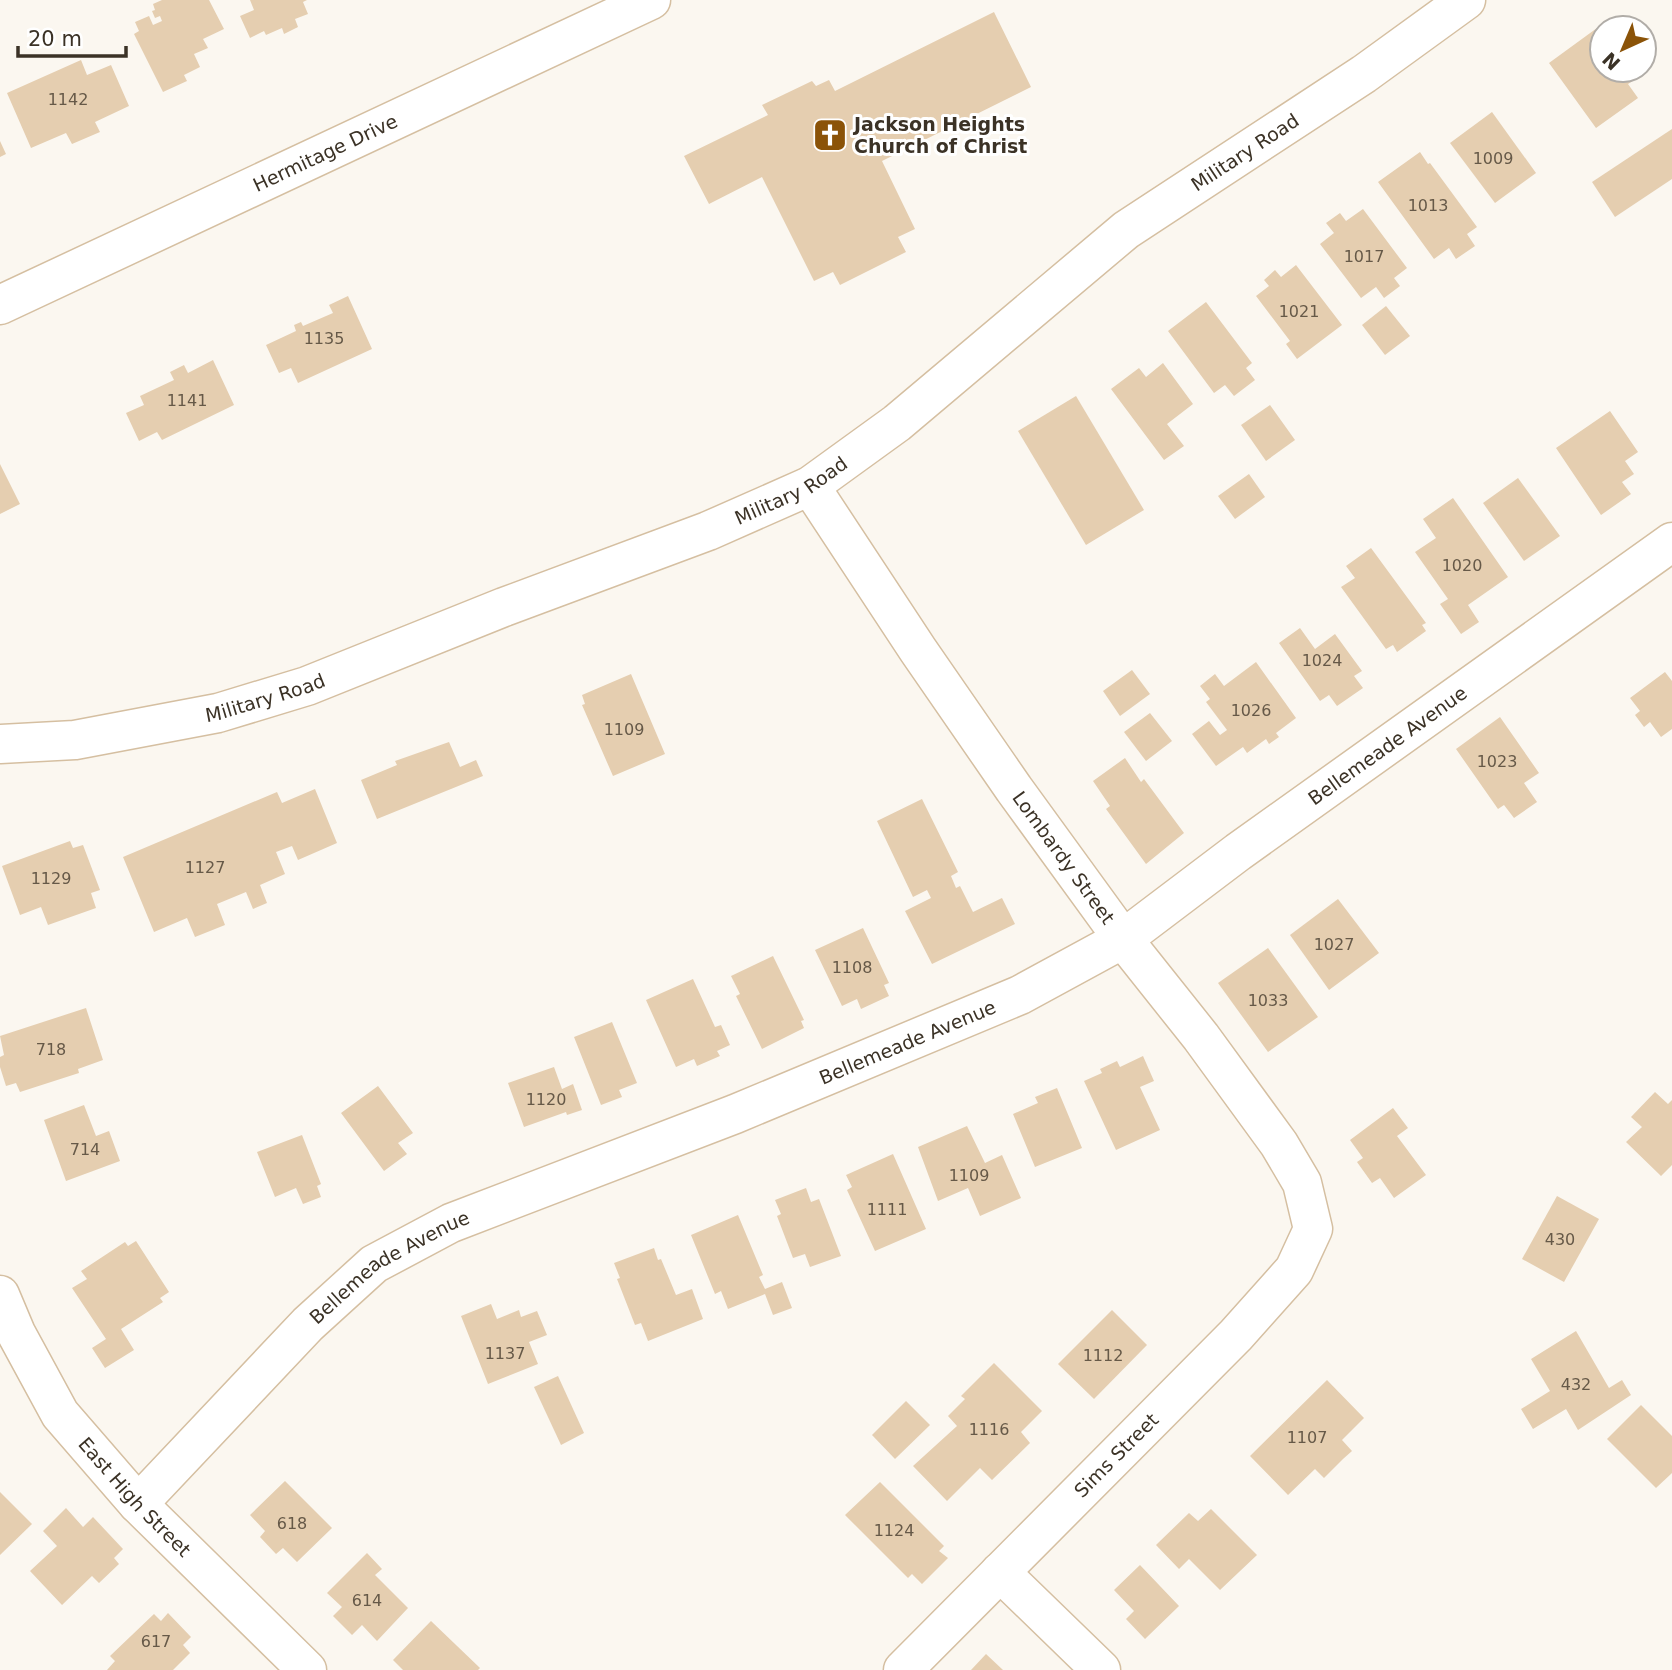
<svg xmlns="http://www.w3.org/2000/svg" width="1672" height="1670" font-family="'DejaVu Sans',sans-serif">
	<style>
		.building { fill: #e5ceb0 }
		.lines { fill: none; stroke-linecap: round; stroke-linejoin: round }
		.minor-casing { stroke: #d5bfa1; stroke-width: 41 }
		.minor { stroke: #fff; stroke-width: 38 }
		.labels { text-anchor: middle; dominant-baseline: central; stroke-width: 6; stroke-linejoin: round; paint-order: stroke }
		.number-label { font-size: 16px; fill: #665948 }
		.poi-label { font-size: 19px; font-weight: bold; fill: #3b3226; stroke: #fff; text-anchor: start }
		.street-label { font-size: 19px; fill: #3b3226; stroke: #fff }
	</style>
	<rect width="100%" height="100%" fill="#fbf7f0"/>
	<g class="building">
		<path d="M162 0H209L224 29 203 39 208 48 194 54 200 67 184 75 187 81 163 92 134 34 139 31 135 22 149 16 153 25 162 21 160 16 155 18 152 11 155 10 153 4Z"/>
		<path d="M250 0H307L303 2 308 14 295 19 298 27 284 34 282 28 266 35 264 31 250 38 240 16 254 10Z"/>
		<path d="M994 12 1031 87 882 161 915 229 898 237 906 252 840 285 833 272 814 281 762 177 709 204 684 156 768 115 762 105 812 81 816 86 829 80 835 91Z"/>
		<path d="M1597 28 1602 36V70H1639L1642 75 1628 84 1638 98 1596 128 1549 63Z"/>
		<path d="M81 60 87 75 111 65 129 106 95 122 100 132 72 144 66 133 31 148 7 93Z"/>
		<path d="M1492 112 1536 173 1495 203 1450 143Z"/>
		<path d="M1672 129V179L1615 217 1592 182Z"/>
		<path d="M0 141 6 154 0 157Z"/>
		<path d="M1420 152 1428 164 1430 163 1477 227 1467 234 1475 246 1456 259 1449 248 1434 259 1378 182Z"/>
		<path d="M1363 209 1407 268 1394 278 1400 286 1384 298 1376 287 1361 298 1320 244 1334 233 1326 223 1340 213 1346 221Z"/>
		<path d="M1296 265 1342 325 1297 359 1286 344 1290 341 1256 296 1269 286 1264 280 1275 270 1281 277Z"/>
		<path d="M348 296 372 349 298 383 291 368 279 373 266 345 296 331 294 325 301 322 303 326 333 313 329 305Z"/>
		<path d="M1206 302 1252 363 1246 368 1255 380 1234 396 1225 385 1214 393 1168 331Z"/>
		<path d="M1386 306 1410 336 1385 355 1362 325Z"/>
		<path d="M213 360 234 405 162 440 157 432 139 441 126 413 144 405 140 396 174 380 170 372 184 365 188 373Z"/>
		<path d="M1163 363 1193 404 1167 424 1184 446 1164 460 1111 389 1139 368 1146 377Z"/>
		<path d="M1076 396 1144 510 1086 545 1018 431Z"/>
		<path d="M1270 405 1295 440 1266 461 1241 425Z"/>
		<path d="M1610 411 1638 452 1625 461 1634 474 1622 482 1631 494 1601 515 1556 448Z"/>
		<path d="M0 464 20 504 0 514Z"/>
		<path d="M1249 474 1265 497 1235 519 1218 496Z"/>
		<path d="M1518 478 1560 536 1524 561 1483 503Z"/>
		<path d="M1453 498 1508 577 1468 605 1479 622 1461 634 1440 604 1448 599 1415 552 1436 538 1423 519Z"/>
		<path d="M1371 548 1426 623 1422 625 1426 631 1397 652 1393 645 1386 649 1341 587 1355 578 1346 566Z"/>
		<path d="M1300 628 1315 649 1335 634 1362 671 1354 676 1363 688 1337 706 1329 695 1320 701 1279 643Z"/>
		<path d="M1256 662 1296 718 1276 733 1279 737 1269 744 1266 739 1247 753 1243 747 1216 766 1192 734 1209 721 1220 735 1227 730 1206 702 1210 699 1200 686 1215 674 1224 686Z"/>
		<path d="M1132 670 1150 694 1120 716 1103 691Z"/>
		<path d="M1665 672 1672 681V729L1661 737 1650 722 1644 727 1635 715 1640 711 1630 698Z"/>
		<path d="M631 674 665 754 613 776 582 705 585 704 582 695Z"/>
		<path d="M1150 713 1172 741 1146 761 1124 732Z"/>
		<path d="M1500 717 1539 773 1524 783 1537 802 1514 818 1504 805 1498 809 1456 749Z"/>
		<path d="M449 742 460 767 476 760 483 776 377 819 361 780 397 765 395 761Z"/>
		<path d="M1125 758 1141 782 1144 779 1184 833 1146 864 1106 809 1110 806 1093 781Z"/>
		<path d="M315 789 337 843 298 860 292 846 276 852 285 874 260 885 267 903 253 909 246 892 217 904 225 925 195 937 187 918 154 932 123 857 277 792 282 803Z"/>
		<path d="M922 799 958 872 951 876 956 888 960 886 973 912 1002 898 1015 924 932 964 905 911 931 898 927 890 913 897 877 821Z"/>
		<path d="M70 841 73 848 83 845 100 890 91 893 96 908 48 925 41 907 20 915 2 866Z"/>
		<path d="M1338 899 1379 953 1329 990 1290 935Z"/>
		<path d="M863 928 889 983 884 985 889 996 861 1009 857 999 842 1006 815 950Z"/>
		<path d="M1268 948 1318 1017 1268 1052 1218 983Z"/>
		<path d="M773 956 804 1020 801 1021 804 1028 762 1049 736 996 740 994 731 976Z"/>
		<path d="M693 979 715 1027 721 1025 730 1045 717 1051 720 1056 697 1066 694 1059 676 1067 646 1000Z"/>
		<path d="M86 1008 103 1060 78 1069 79 1073 20 1092 16 1083 6 1086 0 1067V1057L4 1055 0 1036Z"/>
		<path d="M612 1022 637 1083 619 1090 622 1097 601 1105 574 1037Z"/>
		<path d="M1143 1056 1154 1081 1140 1087 1160 1130 1116 1150 1084 1081 1102 1073 1100 1069 1117 1061 1120 1067Z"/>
		<path d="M554 1067 562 1089 573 1084 582 1110 567 1115 566 1112 524 1127 508 1083Z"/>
		<path d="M378 1086 413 1133 398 1143 407 1154 384 1171 341 1113Z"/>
		<path d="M1057 1088 1082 1148 1035 1167 1013 1114 1038 1103 1035 1097Z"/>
		<path d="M1655 1092 1668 1104 1672 1100V1165L1661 1176 1626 1142 1642 1127 1631 1117Z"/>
		<path d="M84 1105 96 1136 109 1131 120 1161 66 1181 44 1120Z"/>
		<path d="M1393 1108 1408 1128 1397 1136 1426 1175 1394 1198 1380 1178 1372 1183 1357 1162 1363 1158 1350 1140Z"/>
		<path d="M967 1126 985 1163 1002 1155 1021 1198 980 1216 968 1188 938 1201 918 1147Z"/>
		<path d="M302 1135 321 1184 317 1186 321 1197 303 1204 296 1188 275 1197 257 1152Z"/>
		<path d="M893 1154 926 1229 875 1251 847 1190 852 1187 846 1175Z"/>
		<path d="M806 1188 811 1202 819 1199 841 1256 810 1267 805 1254 793 1258 777 1216 781 1214 775 1200Z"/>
		<path d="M1557 1196 1599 1219 1564 1282 1522 1259Z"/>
		<path d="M738 1215 763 1275 759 1277 765 1289 782 1282 792 1308 773 1315 765 1294 728 1309 721 1291 715 1294 691 1235Z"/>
		<path d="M136 1241 169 1292 160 1298 163 1302 121 1329 134 1350 105 1368 92 1348 106 1339 72 1288 87 1279 81 1271 125 1242 128 1246Z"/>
		<path d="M654 1248 658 1260 661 1259 676 1295 692 1289 703 1319 648 1341 641 1323 635 1325 617 1279 620 1278 614 1263Z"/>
		<path d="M491 1304 497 1319 519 1310 521 1317 537 1311 547 1335 529 1342 538 1364 488 1384 461 1316Z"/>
		<path d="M1112 1310 1147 1345 1094 1399 1058 1364Z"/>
		<path d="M1576 1331 1609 1388 1622 1380 1631 1395 1578 1430 1566 1409 1533 1429 1521 1409 1550 1391 1531 1359Z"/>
		<path d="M994 1363 1042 1411 1021 1432 1030 1443 992 1480 980 1468 947 1501 913 1466 957 1426 948 1416 965 1399 961 1396Z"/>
		<path d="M558 1376 584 1433 561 1445 534 1387Z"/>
		<path d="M1327 1380 1364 1418 1342 1440 1352 1451 1343 1459 1324 1478 1315 1469 1288 1495 1250 1456Z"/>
		<path d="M906 1401 930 1425 895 1459 872 1435Z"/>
		<path d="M1641 1405 1672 1436V1473L1656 1488 1607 1439Z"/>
		<path d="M285 1481 332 1528 297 1562 283 1548 276 1554 260 1537 265 1531 250 1515Z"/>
		<path d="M880 1482 944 1546 939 1551 948 1558 922 1584 912 1574 908 1578 845 1515Z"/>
		<path d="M0 1492 32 1524 0 1555Z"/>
		<path d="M66 1508 83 1527 93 1517 123 1549 114 1558 119 1564 99 1583 92 1576 62 1605 30 1571 57 1546 43 1531Z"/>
		<path d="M1211 1509 1257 1555 1220 1590 1189 1559 1179 1569 1156 1545 1189 1513 1198 1521Z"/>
		<path d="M367 1553 382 1569 375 1575 408 1608 377 1641 362 1625 352 1635 333 1616 342 1607 327 1593Z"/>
		<path d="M1140 1565 1179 1606 1145 1639 1126 1619 1134 1611 1114 1590Z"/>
		<path d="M168 1613 191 1637 183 1645 190 1653 173 1670H107L115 1661 110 1656 154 1614 161 1621Z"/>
		<path d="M431 1621 480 1668 478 1670H403L393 1660Z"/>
		<path d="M986 1654 1003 1670H971Z"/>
	</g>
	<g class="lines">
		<g class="minor-casing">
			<g id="minor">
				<path id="s1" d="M0 305 651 0"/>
				<path id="s2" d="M810 486 918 650 1014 789 1123 939 1201 1037 1279 1144 1302 1183 1313 1229 1294 1270 1236 1335 903 1670"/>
				<path id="s3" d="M0 744 75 740 218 713 307 686 504 607 708 531 810 486 897 423 1126 230 1364 74 1466 0"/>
				<path id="s4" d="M0 1295 16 1333 60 1414 138 1504 307 1670"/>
				<path id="s5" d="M138 1504 308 1324 374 1264 451 1223 735 1114 1020 995 1123 939 1238 852 1672 542"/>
				<path d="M1000 1572 1101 1670"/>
			</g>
		</g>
		<use href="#minor" class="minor"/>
	</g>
	<defs>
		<g id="church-square" transform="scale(1.75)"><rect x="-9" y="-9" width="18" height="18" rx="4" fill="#8b5308" stroke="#fff"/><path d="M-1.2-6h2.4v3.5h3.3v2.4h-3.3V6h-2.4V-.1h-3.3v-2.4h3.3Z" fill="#fff"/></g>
	</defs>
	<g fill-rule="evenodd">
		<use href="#church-square" x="830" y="135"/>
	</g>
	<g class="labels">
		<g class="number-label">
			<text x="68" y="99">1142</text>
			<text x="1493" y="158">1009</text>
			<text x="1428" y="205">1013</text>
			<text x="1364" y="256">1017</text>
			<text x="1299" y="311">1021</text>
			<text x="324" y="338">1135</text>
			<text x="187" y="400">1141</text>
			<text x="1462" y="565">1020</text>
			<text x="1322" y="660">1024</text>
			<text x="1251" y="710">1026</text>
			<text x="624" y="729">1109</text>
			<text x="1497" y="761">1023</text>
			<text x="205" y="867">1127</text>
			<text x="51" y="878">1129</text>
			<text x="1334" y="944">1027</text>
			<text x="852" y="967">1108</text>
			<text x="1268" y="1000">1033</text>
			<text x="51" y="1049">718</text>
			<text x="546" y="1099">1120</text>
			<text x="85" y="1149">714</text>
			<text x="969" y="1175">1109</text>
			<text x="887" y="1209">1111</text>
			<text x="1560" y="1239">430</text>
			<text x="505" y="1353">1137</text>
			<text x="1103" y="1355">1112</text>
			<text x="1576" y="1384">432</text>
			<text x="989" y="1429">1116</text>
			<text x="1307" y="1437">1107</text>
			<text x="292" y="1523">618</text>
			<text x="894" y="1530">1124</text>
			<text x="367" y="1600">614</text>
			<text x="156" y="1641">617</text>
		</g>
		<g class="poi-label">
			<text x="854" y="124">Jackson Heights<tspan x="854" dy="22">Church of Christ</tspan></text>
		</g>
		<g class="street-label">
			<text stroke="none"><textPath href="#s1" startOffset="359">Hermitage Drive</textPath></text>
			<text stroke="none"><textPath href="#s3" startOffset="1404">Military Road</textPath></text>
			<text stroke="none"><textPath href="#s3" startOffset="836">Military Road</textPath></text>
			<text stroke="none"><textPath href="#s3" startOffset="270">Military Road</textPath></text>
			<text stroke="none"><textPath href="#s5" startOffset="1482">Bellemeade Avenue</textPath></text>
			<text stroke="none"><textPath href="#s2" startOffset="450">Lombardy Street</textPath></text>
			<text stroke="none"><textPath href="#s5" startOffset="915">Bellemeade Avenue</textPath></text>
			<text stroke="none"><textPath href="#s5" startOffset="348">Bellemeade Avenue</textPath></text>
			<text transform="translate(1116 1455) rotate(-45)">Sims Street</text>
			<text stroke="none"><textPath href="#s4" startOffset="245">East High Street</textPath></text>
		</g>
	</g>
	<g transform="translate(1623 49) rotate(224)"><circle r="33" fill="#ffffff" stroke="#b1ada8" stroke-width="2"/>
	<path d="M0-5L12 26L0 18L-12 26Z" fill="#8b5308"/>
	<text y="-10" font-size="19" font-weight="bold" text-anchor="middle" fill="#3b3226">N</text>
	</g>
	<path d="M18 46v10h108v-10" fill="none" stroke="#3b3226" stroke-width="3.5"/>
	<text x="28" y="46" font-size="21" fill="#3b3226" stroke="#ffffff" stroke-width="5" paint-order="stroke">20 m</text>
</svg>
